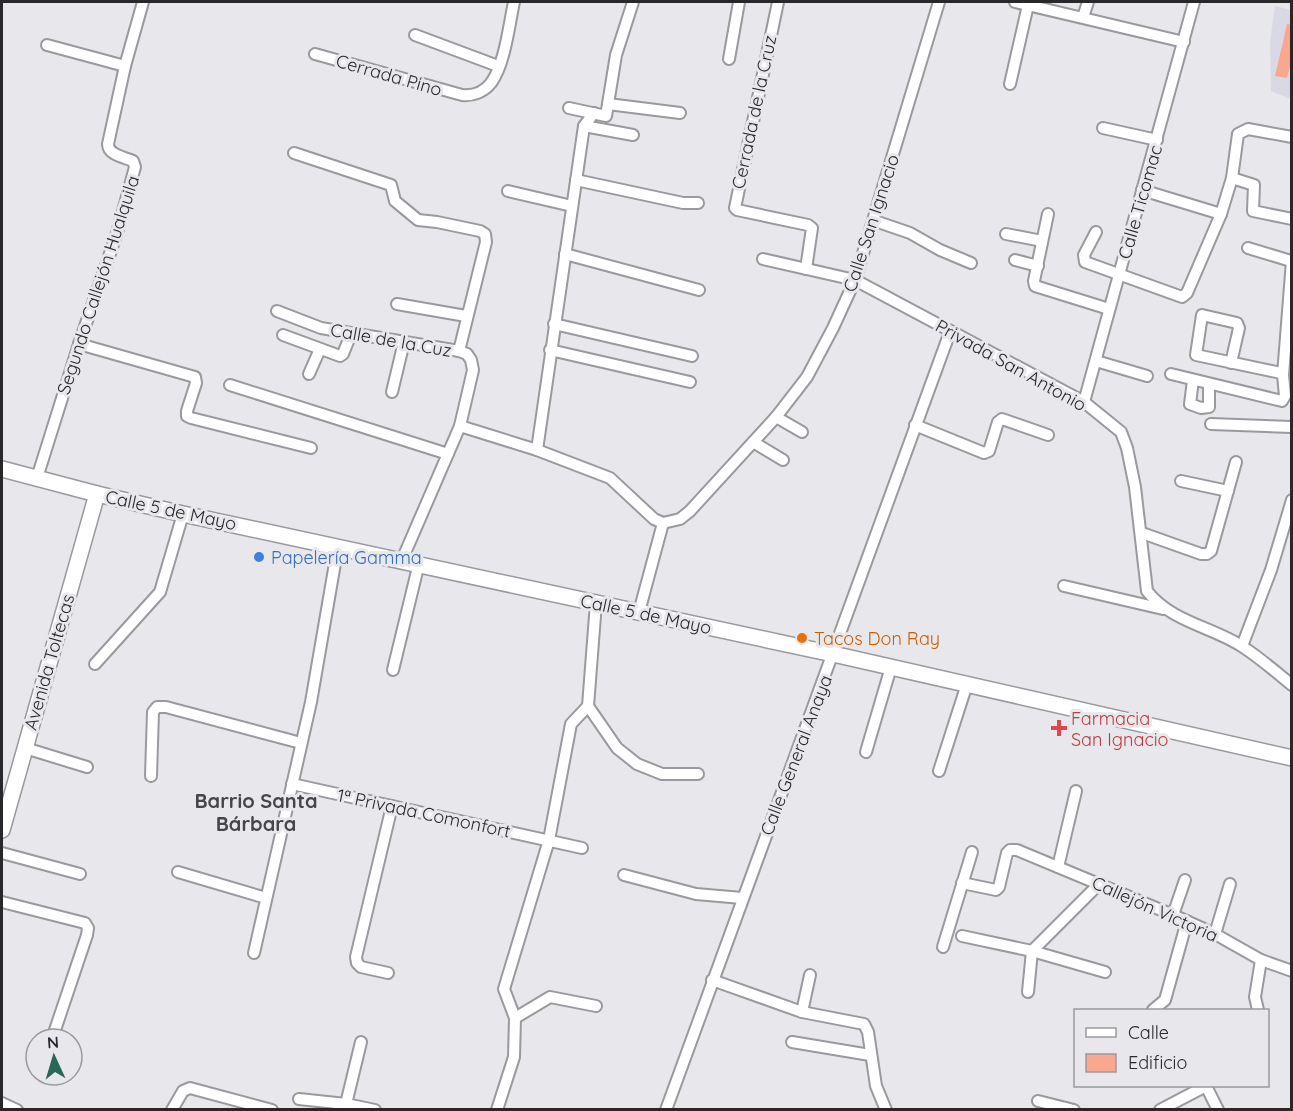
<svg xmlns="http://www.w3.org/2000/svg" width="1293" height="1111" font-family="Quicksand,sans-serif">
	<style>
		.built { fill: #d9d9e5 }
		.building { fill: #f9a78e }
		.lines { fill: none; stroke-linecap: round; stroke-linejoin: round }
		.street-casing { stroke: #99999e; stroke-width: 14 }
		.secondary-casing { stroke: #99999e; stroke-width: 18 }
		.street { stroke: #fff; stroke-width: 10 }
		.secondary { stroke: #fff; stroke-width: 15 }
		.shop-dot { fill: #3f7fe0; stroke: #e7e7ec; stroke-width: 2 }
		.food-dot { fill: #e8710a; stroke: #e7e7ec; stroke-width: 2 }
		.health-dot { fill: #e0444e; stroke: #e7e7ec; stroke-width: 2 }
		.labels { text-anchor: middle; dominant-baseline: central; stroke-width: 6; stroke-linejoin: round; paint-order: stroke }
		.street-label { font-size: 18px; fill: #28282a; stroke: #e7e7ec }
		.shop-label { font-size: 18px; fill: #366cbe; stroke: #e7e7ec; text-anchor: start }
		.food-label { font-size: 18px; fill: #c56008; stroke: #e7e7ec; text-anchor: start }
		.health-label { font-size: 18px; fill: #be3a42; stroke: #e7e7ec; text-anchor: start }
		.neighbourhood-label { font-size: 20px; font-weight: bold; fill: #46464a; stroke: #e7e7ec }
	</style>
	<rect width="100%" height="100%" fill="#e7e7ec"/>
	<path class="built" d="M1275 6 1291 10V99L1271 91 1270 42Z"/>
	<path class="building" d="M1287 24 1292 25V59L1287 78 1275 76Z"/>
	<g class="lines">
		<g class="street-casing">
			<g id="street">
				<path d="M633 2 616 55 608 104 680 113"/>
				<path d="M778 2 735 208 737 210 808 225 812 228 806 269"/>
				<path d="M1015 2 1184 42"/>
				<path d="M1083 17 1088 2"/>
				<path d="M415 35 498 66"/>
				<path d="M47 45 125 66"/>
				<path d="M315 54 462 95C473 96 484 92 491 83 505 64 509 25 514 2"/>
				<path d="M729 59 739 2"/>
				<path d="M1010 84 1028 5"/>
				<path d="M569 108 606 116 608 104"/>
				<path d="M584 126 633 135"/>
				<path d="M1103 128 1157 140"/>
				<path d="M294 153 391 185 395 201 418 220 437 222 480 231 485 234 486 242 459 351"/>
				<path d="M1232 178 1254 185 1253 211 1292 219"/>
				<path d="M576 180 683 203H698"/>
				<path d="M1142 190 1221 214"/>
				<path d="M508 191 572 206"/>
				<path d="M1048 214 1034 281 1035 286 1109 309"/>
				<path d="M875 221 910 233 940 250 971 263"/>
				<path d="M1096 232 1084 255 1085 262 1182 297 1187 293 1221 214 1232 178 1238 134 1248 129 1292 137"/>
				<path d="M1006 234 1042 241"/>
				<path d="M1248 248 1291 261"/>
				<path d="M565 254 699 290"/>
				<path d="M763 259 855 280 1084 402 1121 432 1127 448 1135 487 1147 591C1171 622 1213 627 1243 647 1260 658 1276 672 1292 685"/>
				<path d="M1015 260 1038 266"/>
				<path d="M397 304 466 316"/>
				<path d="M277 311 321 328 459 351 467 354 471 360 473 370 460 426 402 560"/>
				<path d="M554 324 692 356"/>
				<path d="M283 335 340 356 343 354 351 334"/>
				<path d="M79 344 195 377 196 383 187 411V416L191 418 311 448"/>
				<path d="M550 350 690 382"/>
				<path d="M1096 361 1147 376"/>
				<path d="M309 374 320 349"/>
				<path d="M1171 374 1282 401 1285 396 1283 375 1281 373 1196 355 1202 315 1237 323 1239 328 1231 363"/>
				<path d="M1283 375 1292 261"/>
				<path d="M1193 380 1190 404 1201 408 1209 407V384"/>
				<path d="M230 385 448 454"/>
				<path d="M392 392 404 342"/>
				<path d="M1084 402 1194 2"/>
				<path d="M776 417 802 432"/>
				<path d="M1211 424 1292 427"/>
				<path d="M915 425 984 453 989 451 998 422 1002 419 1048 435"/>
				<path d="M460 426 537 450 610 478 654 519 663 523 639 612"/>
				<path d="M753 442 783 460"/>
				<path d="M537 450 584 126 594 113"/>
				<path d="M37 478 79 344 117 233 135 167 133 161C124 157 108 155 108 144L125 66 143 2"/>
				<path d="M1181 481 1228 491"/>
				<path d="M663 523 680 519 690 511 776 417 807 377 833 328 855 280 939 2"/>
				<path d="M1142 533 1201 554H1207L1211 551 1236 462"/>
				<path d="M1064 586 1163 609"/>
				<path d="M596 603 588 706 617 748 637 764 662 774H698"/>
				<path d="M1242 646 1271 570 1292 500"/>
				<path d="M95 664 160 592 183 514"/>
				<path d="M393 670 419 563"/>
				<path d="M25 748 87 767"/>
				<path d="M866 752 891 667"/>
				<path d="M939 771 967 684"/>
				<path d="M151 776 153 712 157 707H166L301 743"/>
				<path d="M292 784 582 848"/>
				<path d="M2 853 80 874"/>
				<path d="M1058 867 1076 791"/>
				<path d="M178 872 266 898"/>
				<path d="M624 875 696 894 742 898"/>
				<path d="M962 883 996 890 999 887 1007 853 1010 850H1017L1173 915 1215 934 1261 960 1292 971"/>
				<path d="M2 902 85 923 88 928 87 935 52 1039"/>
				<path d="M1173 915 1185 880"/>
				<path d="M1215 934 1230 884"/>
				<path d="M962 936 1032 951 1105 972"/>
				<path d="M943 947 972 852"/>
				<path d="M254 953 311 702 338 546"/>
				<path d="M388 973 361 967 357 963 356 957 392 806"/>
				<path d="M712 980 802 1012 864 1024 868 1032 876 1086 886 1110"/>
				<path d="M1028 992 1032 951 1100 883"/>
				<path d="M1153 1010 1165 1000 1187 921"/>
				<path d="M1258 1010 1255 997 1261 960"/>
				<path d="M802 1012 810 975"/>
				<path d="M515 1018 550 997 596 1006"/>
				<path d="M792 1042 870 1055"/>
				<path d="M299 1099 346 1104 375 1110"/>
				<path d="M1038 1101 1074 1110"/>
				<path d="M2 1103 17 1110"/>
				<path d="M346 1104 361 1042"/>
				<path d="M172 1110 183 1091 190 1088 272 1110"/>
				<path d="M497 1110 514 1057 515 1018 504 989 549 840 571 724 588 706"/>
				<path d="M666 1110 950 332"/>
				<path d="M1160 1110 1206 1086 1218 1110"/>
			</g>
		</g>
		<g class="secondary-casing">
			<g id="secondary">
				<path d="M2 469 97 494 183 514 833 654 1292 758"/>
				<path d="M2 830 97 494"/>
			</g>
		</g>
		<use href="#street" class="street"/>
		<use href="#secondary" class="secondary"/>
	</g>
	<circle class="shop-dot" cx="259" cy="557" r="6"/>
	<circle class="food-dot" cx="802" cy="638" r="6"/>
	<path class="health-dot" d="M1056 719h6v6h6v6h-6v6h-6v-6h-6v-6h6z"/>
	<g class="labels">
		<g class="street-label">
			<text transform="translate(389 75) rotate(16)">Cerrada Pino</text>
			<text transform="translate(754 112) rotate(-78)">Cerrada de la Cruz</text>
			<text transform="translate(1140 202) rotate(-74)">Calle Ticomac</text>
			<text transform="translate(871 223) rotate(-72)">Calle San Ignacio</text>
			<text transform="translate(98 285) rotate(-72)">Segundo Callejón Hualquila</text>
			<text transform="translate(391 340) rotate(10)">Calle de la Cuz</text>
			<text transform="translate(1011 365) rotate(29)">Privada San Antonio</text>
			<text transform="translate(171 510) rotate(12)">Calle 5 de Mayo</text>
			<text transform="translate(646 614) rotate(12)">Calle 5 de Mayo</text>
			<text transform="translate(49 662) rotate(-74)">Avenida Toltecas</text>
			<text transform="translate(796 755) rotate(-69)">Calle General Anaya</text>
			<text transform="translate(424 813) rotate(12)">1ª Privada Comonfort</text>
			<text transform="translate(1155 909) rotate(24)">Callejón Victoria</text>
		</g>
		<g class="shop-label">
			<text x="271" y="557">Papelería Gamma</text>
		</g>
		<g class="food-label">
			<text x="814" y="638">Tacos Don Ray</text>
		</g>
		<g class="health-label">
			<text x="1071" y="718">Farmacia<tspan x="1071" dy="21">San Ignacio</tspan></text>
		</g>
		<g class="neighbourhood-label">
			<text x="256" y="800">Barrio Santa<tspan x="256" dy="23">Bárbara</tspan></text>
		</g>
	</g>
	<rect width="1293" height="1111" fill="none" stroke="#28282a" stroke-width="6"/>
	<rect x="1074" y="1009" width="195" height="78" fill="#e7e7ec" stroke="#9b9b9e" stroke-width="1.5"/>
	<rect x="1086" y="1028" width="30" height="9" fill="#ffffff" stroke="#9b9b9e" stroke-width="1.5"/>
	<text x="1128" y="1039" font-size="18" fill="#28282a">Calle</text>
	<rect x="1086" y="1054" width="30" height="18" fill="#f9a78e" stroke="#9b9b9e" stroke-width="1.5"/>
	<text x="1128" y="1069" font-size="18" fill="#28282a">Edificio</text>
	<g transform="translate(54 1057) rotate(356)"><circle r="28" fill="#e7e7ec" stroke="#9b9b9e" stroke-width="1.5"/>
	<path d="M0-4.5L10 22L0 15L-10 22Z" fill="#286856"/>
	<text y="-9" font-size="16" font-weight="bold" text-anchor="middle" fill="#28282a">N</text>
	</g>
</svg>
